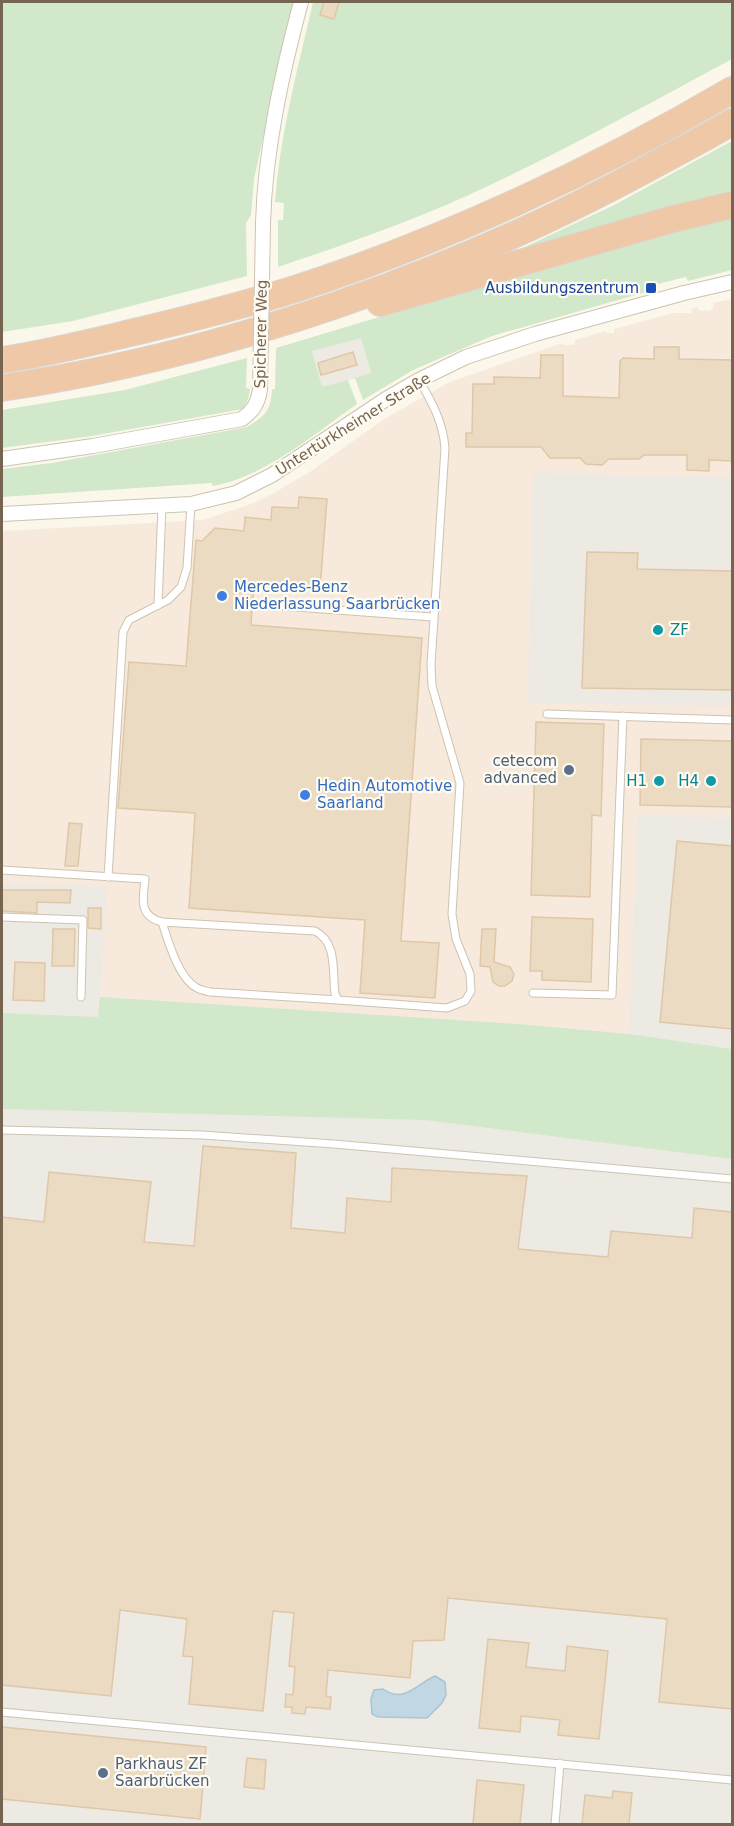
<svg xmlns="http://www.w3.org/2000/svg" width="734" height="1826" font-family="'DejaVu Sans',sans-serif">
	<style>
		.commercial { fill: #f7eadd }
		.industrial { fill: #edeae3 }
		.green { fill: #d1e8ca }
		.water { fill: #c1d8e4; stroke: #a8c5d5; stroke-width: 1.5 }
		.building { fill: #ecdbc3; stroke: #dfc7a7; stroke-width: 1.5 }
		.lines { fill: none; stroke-linecap: round; stroke-linejoin: round }
		.service-casing { stroke: #cdc3b2; stroke-width: 9 }
		.minor-casing { stroke: #cdc3b2; stroke-width: 16 }
		.motorway-casing { stroke: #dbd7d2; stroke-width: 28 }
		.service { stroke: #fff; stroke-width: 7 }
		.minor { stroke: #fff; stroke-width: 14 }
		.motorway { stroke: #efc8a8; stroke-width: 26 }
		.minor-bridge-casing { stroke: #cdc3b2; stroke-width: 16; stroke-linecap: butt }
		.minor-bridge { stroke: #fff; stroke-width: 14 }
		.transit-dot { fill: #1a4fb4; stroke: #fefbf2; stroke-width: 2 }
		.shop-dot { fill: #3f7fe0; stroke: #fefbf2; stroke-width: 2 }
		.culture-dot { fill: #0f9aa8; stroke: #fefbf2; stroke-width: 2 }
		.service-dot { fill: #5c6f8a; stroke: #fefbf2; stroke-width: 2 }
		.labels { text-anchor: middle; dominant-baseline: central; stroke-width: 4.5; stroke-linejoin: round; paint-order: stroke }
		.transit-label { font-size: 15px; fill: #164399; stroke: #fefbf2; text-anchor: end }
		.street-label { font-size: 15px; fill: #746450; stroke: #fefbf2 }
		.shop-label { font-size: 15px; fill: #366cbe; stroke: #fefbf2; text-anchor: start }
		.culture-label { font-size: 15px; fill: #0d838f; stroke: #fefbf2; text-anchor: end }
		.service-label { font-size: 15px; fill: #4e5e75; stroke: #fefbf2; text-anchor: end }
	</style>
	<rect width="100%" height="100%" fill="#fbf8eb"/>
	<path class="commercial" d="M732 299V1824H2V531L203 520 251 504 274 493 311 471 384 419 450 382 562 343V345H574L575 340 605 331 606 333H614V329L673 313H691L692 308 698 307V310L710 311 714 306 713 303Z"/>
	<g class="industrial">
		<path d="M361 337 371 374 322 388 312 351Z"/>
		<path d="M533 473 732 477V706L528 703Z"/>
		<path d="M638 815 732 818V1049L629 1034Z"/>
		<path d="M2 883 107 887 99 1017 2 1013Z"/>
		<path d="M2 1109 425 1120 732 1159V1824H2Z"/>
	</g>
	<g class="green">
		<path d="M2 2H293L254 179 251 215 246 223 247 276 73 321 2 332Z"/>
		<path d="M313 2H732V59C652 102 573 146 490 185 422 218 349 243 278 267V220H283L284 203 275 202C280 134 298 68 313 2Z"/>
		<path d="M732 141V196L512 253 614 205Z"/>
		<path d="M732 217V270L688 281 686 277 645 287 646 292 492 336 413 370 363 400 355 378 371 373 361 338 312 351 322 387 348 380 357 404C316 433 263 478 212 486V483L2 497V469L52 463 247 427C265 416 271 411 272 389H275L276 348 616 246Z"/>
		<path d="M247 358 246 388 250 389 248 400 243 409 92 436 2 448V410L125 390Z"/>
		<path d="M100 997 518 1024 629 1034 732 1049V1159L425 1120 2 1109V1013L98 1017Z"/>
	</g>
	<path class="water" d="M435 1676 445 1682 446 1695 442 1703 427 1718 378 1717 372 1714 371 1699 374 1690 383 1689C405 1704 416 1684 435 1676Z"/>
	<g class="building">
		<path d="M324 2H339L334 19 320 15Z"/>
		<path d="M654 347H679V359L732 360V461L709 460V471L687 470V455H644L639 459H609L602 465 586 464 580 458H550L541 447H466V433H472L473 384H494V377L540 378 541 355H563V396L619 398 620 361 623 358 654 359Z"/>
		<path d="M353 352 357 365 321 375 318 363Z"/>
		<path d="M299 497 327 499 320 589 254 584 253 598 249 600 247 604 252 610 251 625 422 638 401 941 439 943 435 998 360 993 365 920 189 908 195 813 118 808 129 662 186 666 196 540 202 541 215 528 244 531 245 517 271 520 272 507 298 508Z"/>
		<path d="M587 552 638 553 637 569 732 571V690L582 688Z"/>
		<path d="M536 722 604 724 601 816 592 815 590 897 531 895Z"/>
		<path d="M641 739 732 741V807L640 805Z"/>
		<path d="M69 823 82 824 78 866H65Z"/>
		<path d="M677 841 732 846V1029L660 1022Z"/>
		<path d="M2 890H71L70 903 37 902V913L2 911Z"/>
		<path d="M88 908H101V929L88 928Z"/>
		<path d="M532 917 593 919 591 982 542 980V971H530Z"/>
		<path d="M53 929H75L74 966H52Z"/>
		<path d="M482 929H496L494 962 510 967 514 974 512 981 505 986H499L493 982 490 967 480 966Z"/>
		<path d="M15 962 45 963 44 1001 13 1000Z"/>
		<path d="M203 1146 296 1153 291 1228 345 1233 347 1198 391 1202 392 1168 527 1176 518 1249 608 1257 611 1231 692 1238 694 1208 732 1212V1709L659 1702 667 1619 448 1598 444 1640 413 1641 410 1678 328 1670 326 1696 331 1697 330 1709 306 1707 305 1714 292 1713V1707H285L286 1694 293 1695 295 1667 289 1666 294 1613 273 1611 263 1711 189 1704 193 1657 183 1656 187 1619 120 1610 111 1696 2 1685V1217L44 1222 49 1172 151 1182 144 1242 194 1246Z"/>
		<path d="M488 1639 529 1643 526 1667 565 1671 567 1646 608 1651 599 1739 558 1735 560 1720 521 1716 520 1732 479 1728Z"/>
		<path d="M2 1727 206 1747 200 1819 2 1799Z"/>
		<path d="M247 1758 266 1760 264 1789 244 1787Z"/>
		<path d="M477 1780 524 1785 520 1824H473Z"/>
		<path d="M613 1791 632 1793 629 1824H582L585 1795 612 1798Z"/>
	</g>
	<g class="lines">
		<g class="service-casing">
			<g id="service">
				<path d="M253 604 432 617"/>
				<path d="M158 605 162 506"/>
				<path d="M547 714 732 720"/>
				<path d="M2 870 145 879C143 898 138 916 162 922L315 931C338 943 332 972 335 994L338 1000 447 1008 465 1001 471 991 470 974 456 939 452 914 460 783 432 686 431 665 445 448C443 422 432 402 419 380"/>
				<path d="M108 877 123 632 129 620 168 600 181 587 187 568 191 504"/>
				<path d="M2 917 83 920 81 997"/>
				<path d="M162 922C168 940 178 978 197 988 201 990 206 991 210 992L338 1000"/>
				<path d="M533 993 612 995 623 716"/>
				<path d="M2 1130 202 1135 334 1144 732 1179"/>
				<path d="M2 1712 732 1780"/>
				<path d="M555 1824 560 1763"/>
			</g>
		</g>
		<g class="minor-casing">
			<g id="minor">
				<path d="M263 223C265 149 282 73 301 2"/>
				<path d="M2 459 93 446 242 419C254 410 258 403 260 389"/>
				<path d="M2 514 191 504 236 493 272 475 386 399 419 380 466 357 535 334 684 293 732 282"/>
			</g>
		</g>
		<g class="motorway-casing">
			<g id="motorway">
				<path d="M380 303 673 219 732 205"/>
				<path d="M2 360C49 353 96 341 143 330 193 318 243 305 292 290 443 241 596 170 732 90"/>
				<path d="M2 388C222 355 449 276 645 170 674 154 704 139 732 122"/>
			</g>
		</g>
		<use href="#service" class="service"/>
		<use href="#minor" class="minor"/>
		<use href="#motorway" class="motorway"/>
		<g class="minor-bridge-casing">
			<path id="minor-bridge" d="M260 389 263 223"/>
		</g>
		<use href="#minor-bridge" class="minor-bridge"/>
	</g>
	<rect class="transit-dot" x="645" y="282" width="12" height="12" rx="3"/>
	<g class="shop-dot">
		<circle cx="222" cy="596" r="6"/>
		<circle cx="305" cy="795" r="6"/>
	</g>
	<g class="culture-dot">
		<circle cx="658" cy="630" r="6"/>
		<circle cx="659" cy="781" r="6"/>
		<circle cx="711" cy="781" r="6"/>
	</g>
	<g class="service-dot">
		<circle cx="569" cy="770" r="6"/>
		<circle cx="103" cy="1773" r="6"/>
	</g>
	<g class="labels">
		<g class="transit-label">
			<text x="639" y="288">Ausbildungszentrum</text>
		</g>
		<g class="street-label">
			<text transform="translate(261 334) rotate(-89)">Spicherer Weg</text>
			<text transform="translate(353 424) rotate(-32)">Untertürkheimer Straße</text>
		</g>
		<g class="shop-label">
			<text x="234" y="587">Mercedes-Benz<tspan x="234" dy="17">Niederlassung Saarbrücken</tspan></text>
			<text x="317" y="786">Hedin Automotive<tspan x="317" dy="17">Saarland</tspan></text>
		</g>
		<g class="culture-label">
			<text x="670" y="630" text-anchor="start">ZF</text>
			<text x="647" y="781">H1</text>
			<text x="699" y="781">H4</text>
		</g>
		<g class="service-label">
			<text x="557" y="761">cetecom<tspan x="557" dy="17">advanced</tspan></text>
			<text x="115" y="1764" text-anchor="start">Parkhaus ZF<tspan x="115" dy="17">Saarbrücken</tspan></text>
		</g>
	</g>
	<rect width="734" height="1826" fill="none" stroke="#746450" stroke-width="6"/>
</svg>
